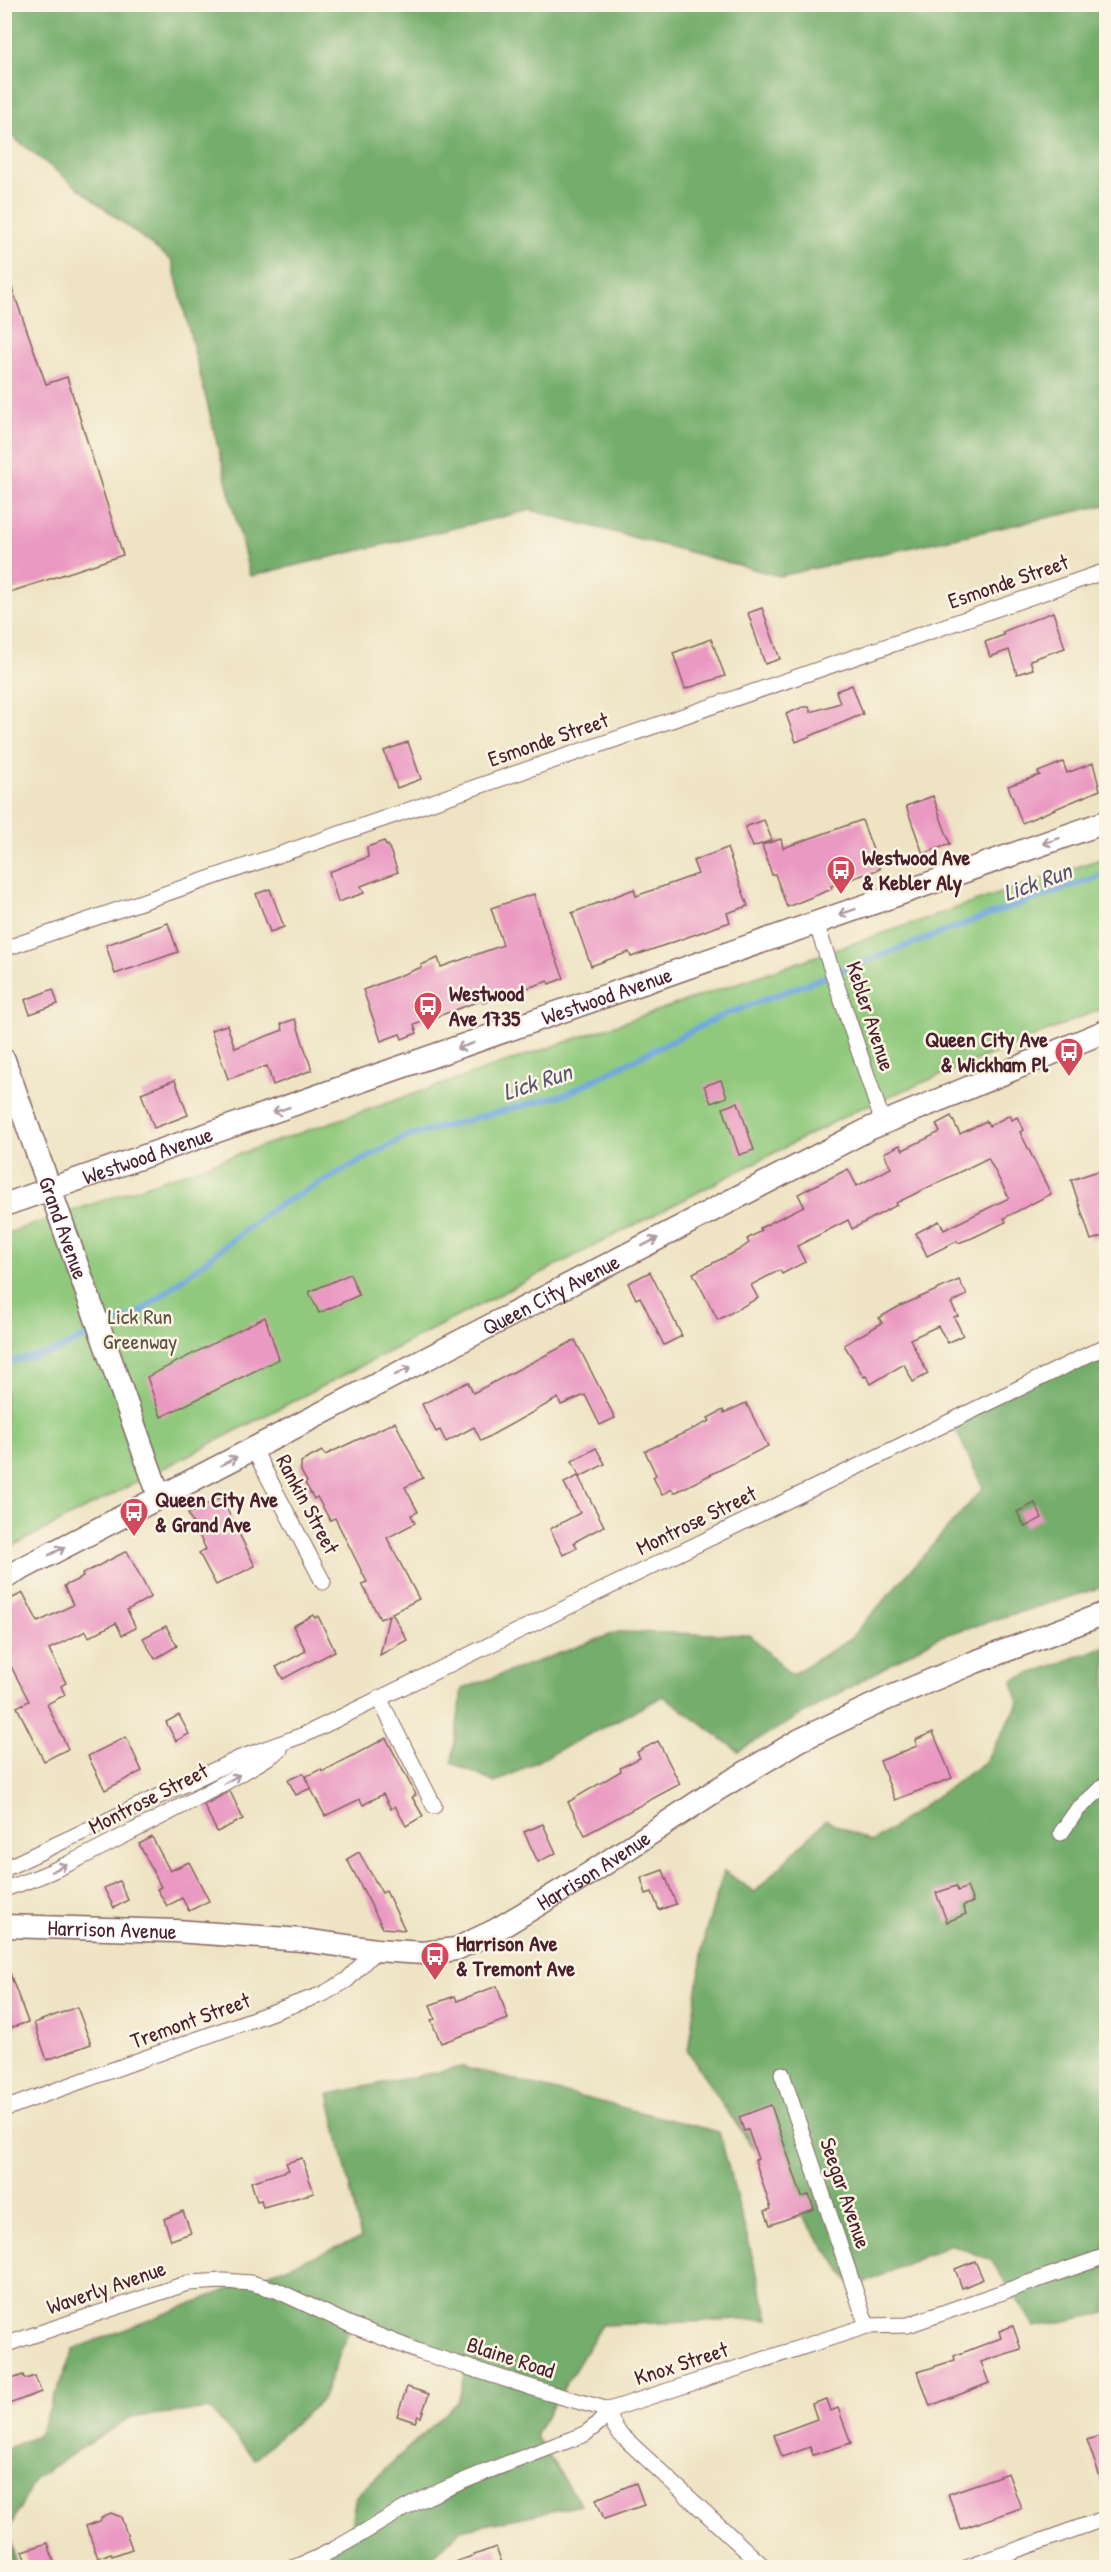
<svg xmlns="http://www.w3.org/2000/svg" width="1111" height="2572" font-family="'Patrick Hand',sans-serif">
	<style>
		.green { fill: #90c97d; stroke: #6d7454; stroke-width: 1.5 }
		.forest { fill: #74ad6c; stroke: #5f664c; stroke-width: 1.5 }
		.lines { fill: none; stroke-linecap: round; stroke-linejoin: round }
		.stream { stroke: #70a7de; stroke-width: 6 }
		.building { fill: #ea9ac2 }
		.street-casing { stroke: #836460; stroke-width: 17 }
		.secondary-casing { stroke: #836460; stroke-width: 25 }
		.street { stroke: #fff; stroke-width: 15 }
		.secondary { stroke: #fff; stroke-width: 22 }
		.oneway { stroke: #ae9aa0 }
		.labels { text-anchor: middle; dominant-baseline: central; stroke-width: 5; stroke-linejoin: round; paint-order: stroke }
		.street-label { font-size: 22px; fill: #4a1f2b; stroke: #fcf5e5 }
		.poi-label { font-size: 22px; font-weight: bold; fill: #4a1f2b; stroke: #fcf5e5; text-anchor: start }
		.park-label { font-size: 22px; fill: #5f5244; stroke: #fcf5e5 }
		.water-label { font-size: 24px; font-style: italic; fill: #595573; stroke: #fcf5e5 }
	</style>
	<rect width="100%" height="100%" fill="#fcf5e5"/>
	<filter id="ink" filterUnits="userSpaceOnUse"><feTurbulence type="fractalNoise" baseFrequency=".0167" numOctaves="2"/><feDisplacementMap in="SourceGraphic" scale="12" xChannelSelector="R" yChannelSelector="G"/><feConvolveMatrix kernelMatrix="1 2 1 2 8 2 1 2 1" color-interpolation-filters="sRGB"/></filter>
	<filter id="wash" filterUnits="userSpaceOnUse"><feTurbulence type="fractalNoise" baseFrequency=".008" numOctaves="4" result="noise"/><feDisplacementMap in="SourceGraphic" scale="24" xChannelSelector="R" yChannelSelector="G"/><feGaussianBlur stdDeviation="1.35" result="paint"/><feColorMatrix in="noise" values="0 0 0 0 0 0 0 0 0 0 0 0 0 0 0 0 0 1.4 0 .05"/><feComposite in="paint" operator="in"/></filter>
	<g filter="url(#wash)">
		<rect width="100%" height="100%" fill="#eee3c3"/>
		<path class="green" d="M1106 857V1007L861 1108 5 1550V1234Z"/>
		<g class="forest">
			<path d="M4 5H1106V505L779 576 531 510 250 576 172 261 5 131Z"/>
			<path d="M1106 1347V1586L938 1637 738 1751 664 1696 495 1783 452 1763 462 1689 618 1632 750 1635 791 1675 849 1640 983 1488 952 1421Z"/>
			<path d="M1106 1646V2313L1035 2327 991 2260 950 2244 854 2288 718 2098 688 2051 705 1934 724 1871 755 1892 826 1820 872 1842 985 1762 1018 1705 1013 1680Z"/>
			<path d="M462 2067 719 2132 769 2319 602 2325 535 2435 581 2505 460 2530 423 2567H293L348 2542 356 2496 458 2402 467 2368 351 2325 322 2400 254 2459 210 2409 131 2417 36 2477 9 2529 16 2567H5L4 2450 39 2435 74 2349 361 2238 329 2094Z"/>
		</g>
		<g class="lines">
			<path class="stream" d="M4 1363 53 1352 139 1313 272 1209 405 1137 566 1094 721 1016 991 914 1106 874"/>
		</g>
		<g id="blocks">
			<g class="building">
				<path d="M4 274H7L46 384 67 377 123 555 4 594Z"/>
				<path d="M762 608 780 659 765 664 748 613Z"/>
				<path d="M1053 612 1065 648 1030 660 1033 669 1017 674 1009 650 990 657 985 642 1004 635 1002 632Z"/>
				<path d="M711 639 725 676 685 689 673 653Z"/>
				<path d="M852 685 863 714 796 742 786 714 803 707H809L811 712 840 703 836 691Z"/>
				<path d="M408 742 421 779 397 788 384 751Z"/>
				<path d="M1063 762 1067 773 1093 763 1100 790 1022 823 1008 786 1040 775 1038 772Z"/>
				<path d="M933 796 950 844 923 854 906 806Z"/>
				<path d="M764 820 772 840 753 847 745 827Z"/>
				<path d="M862 820 880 869 831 886 832 889 787 907 775 874 772 875 762 845 781 839 783 848Z"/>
				<path d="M384 841 386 846 388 845 398 872 361 886 364 893 338 902 329 872 368 857 367 847Z"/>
				<path d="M727 848 748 906 727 913 730 922 631 957 629 952 591 966 572 913 634 889 636 896 698 874 693 861Z"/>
				<path d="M270 889 284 927 270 932 256 894Z"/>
				<path d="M534 894 544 928 564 978 549 984 548 981 483 1003 482 1000 414 1025 417 1033 402 1039 400 1034 381 1041 363 990 422 967 421 965 438 958 441 967 503 945 491 908Z"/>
				<path d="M168 923 178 952 115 974 106 945Z"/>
				<path d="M53 989 58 1004 30 1014 25 1000Z"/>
				<path d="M295 1019 312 1070 273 1085 267 1066 228 1079 211 1030 227 1025 235 1048 283 1030 281 1024Z"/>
				<path d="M175 1080 188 1115 154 1128 141 1093Z"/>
				<path d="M721 1080 727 1097 711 1103 704 1086Z"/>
				<path d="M738 1102 754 1150 739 1155 723 1108Z"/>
				<path d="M1010 1115 1012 1120 1017 1117 1024 1130 1020 1132 1051 1194 1004 1218 1006 1222 972 1238 958 1243 957 1241 927 1256 916 1233 939 1221 944 1230 1009 1198 988 1158 896 1203 897 1205 852 1229 848 1220 797 1246 805 1262 782 1274 780 1270 751 1285 758 1298 718 1320 693 1273 739 1250 749 1243 747 1239 761 1231 760 1228 804 1206 798 1194 848 1169 857 1186 891 1168 884 1153 900 1145 903 1150 940 1132 936 1124 951 1116 960 1134 986 1121 989 1126Z"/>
				<path d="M1107 1168V1235L1091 1240 1071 1180Z"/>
				<path d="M650 1272 682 1336 664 1345 640 1297 636 1299 628 1283Z"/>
				<path d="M350 1274 359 1295 319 1313 309 1292Z"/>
				<path d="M959 1280 967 1295 951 1303 958 1316 954 1317 963 1335 948 1343 938 1326 910 1339 928 1374 913 1382 904 1364 871 1384 866 1376 864 1377 844 1345 882 1323 879 1318 898 1307Z"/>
				<path d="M265 1317 279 1359 161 1417 147 1377Z"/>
				<path d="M575 1340 615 1418 600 1425 585 1395 561 1405 558 1398 481 1441 474 1427 446 1442 440 1430 436 1432 422 1404 468 1382 473 1393Z"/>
				<path d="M746 1403 768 1446 674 1493 672 1489 662 1495 653 1477 656 1475 645 1451 710 1421 708 1418 723 1410 724 1413Z"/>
				<path d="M395 1422 423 1478 405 1487 418 1512 411 1515 415 1523 387 1538 419 1599 392 1613 407 1640 380 1655 389 1615 380 1619 362 1584 367 1582 335 1518 330 1520 317 1497 314 1499 305 1483 307 1482 301 1471V1462L322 1451 325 1455Z"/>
				<path d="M596 1448 605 1464 580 1477 572 1461Z"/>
				<path d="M578 1476 604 1526 574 1542 577 1548 563 1555 550 1529 580 1513 564 1483Z"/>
				<path d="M221 1497 255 1566 216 1585 199 1553 206 1549 188 1514Z"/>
				<path d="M1035 1503 1042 1518 1025 1527 1017 1512Z"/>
				<path d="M127 1551 151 1597 127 1610 136 1628 122 1635 116 1623 89 1637 86 1631 49 1649 66 1683 61 1686 65 1695 47 1704 68 1749 44 1761 17 1707 29 1701 4 1653V1602L23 1593 38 1622 73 1605 64 1586 83 1577 82 1574Z"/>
				<path d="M313 1615 315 1618 318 1616 335 1651 283 1679 276 1667 306 1651 293 1626Z"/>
				<path d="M166 1626 177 1646 155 1659 143 1638Z"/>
				<path d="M179 1715 189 1734 176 1741 166 1722Z"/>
				<path d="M933 1732 952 1778 895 1800 880 1761 917 1746 915 1740Z"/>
				<path d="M126 1737 142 1771 105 1790 88 1756Z"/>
				<path d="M386 1738 416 1795 412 1797 423 1816 406 1826 395 1806 391 1809 383 1794 363 1805 360 1799 325 1816 305 1777 321 1769 322 1772Z"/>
				<path d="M658 1741 680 1784 585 1835 568 1802 621 1771 620 1768 640 1758 637 1752Z"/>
				<path d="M303 1773 311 1788 296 1795 288 1780Z"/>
				<path d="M230 1791 243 1819 217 1832 204 1805Z"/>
				<path d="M543 1824 556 1853 538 1862 524 1832Z"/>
				<path d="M152 1837 170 1871 189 1862 209 1901 189 1911 182 1898 167 1906 157 1889 161 1887 139 1844Z"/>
				<path d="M359 1852 382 1893 386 1891 405 1930 383 1928 347 1859Z"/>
				<path d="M663 1870 676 1904 659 1910 652 1892 646 1894 641 1878Z"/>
				<path d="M119 1881 128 1900 114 1908 104 1888Z"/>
				<path d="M956 1886 958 1891 967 1887 973 1902 963 1906 966 1914 947 1922 936 1893Z"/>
				<path d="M4 1963H6L28 2022 4 2030Z"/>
				<path d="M497 1986 508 2019 441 2043 431 2020 435 2019 430 2005 455 1996 457 2001Z"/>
				<path d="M77 2007 91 2044 47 2060 34 2023Z"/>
				<path d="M771 2105 802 2197 809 2195 814 2209 770 2225 765 2211 771 2209 755 2160 758 2159 748 2130 744 2131 739 2117Z"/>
				<path d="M302 2158 314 2193 263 2207 261 2200 257 2201 251 2182 289 2170 286 2163Z"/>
				<path d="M183 2211 191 2233 171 2240 164 2219Z"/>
				<path d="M975 2261 983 2279 962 2288 955 2269Z"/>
				<path d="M1013 2326 1021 2349 981 2362 989 2383 930 2406 918 2372 955 2360 954 2356 1001 2338 999 2331Z"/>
				<path d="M23 2375 25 2379 35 2376 41 2392 4 2406V2387L10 2385 9 2380Z"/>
				<path d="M407 2387 429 2394 421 2417 418 2416 415 2422 397 2416Z"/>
				<path d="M827 2399 831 2411 838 2408 851 2443 813 2455 810 2447 782 2457 774 2435 817 2419 812 2404Z"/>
				<path d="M1102 2435 1107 2449V2488H1104L1087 2440Z"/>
				<path d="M1008 2473 1021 2508 961 2529 948 2494Z"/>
				<path d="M636 2483 644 2505 604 2519 596 2499Z"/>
				<path d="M111 2513 121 2517 132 2549 112 2556 111 2553 98 2558 86 2526 100 2521 102 2517Z"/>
				<path d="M48 2543 56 2568H29L23 2551Z"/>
				<path d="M496 2547 504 2568H445V2566Z"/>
			</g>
		</g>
	</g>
	<g filter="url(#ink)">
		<use href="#blocks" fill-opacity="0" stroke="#836460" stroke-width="1.5"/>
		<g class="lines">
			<g class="street-casing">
				<g id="street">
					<path d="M816 923 883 1123"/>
					<path d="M4 949 1106 571"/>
					<path d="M253 1448 323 1582"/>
					<path d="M379 1698 434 1806"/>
					<path d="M1061 1833 1077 1810 1106 1784"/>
					<path d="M4 1869 240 1758 306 1734 1106 1346"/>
					<path d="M4 1889C47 1876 87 1855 127 1834 179 1808 231 1781 280 1750"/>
					<path d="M782 2074 867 2326"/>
					<path d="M4 2109 323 1994 347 1980 376 1950"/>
					<path d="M4 2345 188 2283 224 2281 251 2283 276 2290 351 2325 420 2352 549 2393 609 2410 612 2422 619 2433 765 2568"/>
					<path d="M293 2568C337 2552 374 2524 415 2503 470 2476 528 2456 585 2434L600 2422 609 2410 867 2326 908 2325 1106 2256"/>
					<path d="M966 2568 1106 2518"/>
				</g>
			</g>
			<g class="secondary-casing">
				<g id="secondary">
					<path id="s1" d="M4 1060 160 1498"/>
					<path id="s2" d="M4 1205 1106 822"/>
					<path id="s3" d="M4 1578 871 1128 1106 1031"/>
					<path id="s4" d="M4 1926 176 1931 302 1940 376 1950 423 1953 456 1949 496 1930 589 1874 718 1789 800 1740 884 1700 975 1662 1106 1613"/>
				</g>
			</g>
			<use href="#street" class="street"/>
			<use href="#secondary" class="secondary"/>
		</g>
		<defs><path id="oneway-shaft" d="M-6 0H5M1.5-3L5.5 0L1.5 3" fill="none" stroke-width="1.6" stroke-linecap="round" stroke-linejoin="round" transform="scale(1.5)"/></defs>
		<g class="oneway">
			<use href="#oneway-shaft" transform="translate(1051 841) rotate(161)"/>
			<use href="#oneway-shaft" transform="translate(847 912) rotate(161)"/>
			<use href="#oneway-shaft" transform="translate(465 1046) rotate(161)"/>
			<use href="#oneway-shaft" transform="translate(281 1110) rotate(161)"/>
			<use href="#oneway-shaft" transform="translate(650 1242) rotate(-27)"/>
			<use href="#oneway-shaft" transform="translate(403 1371) rotate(-27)"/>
			<use href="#oneway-shaft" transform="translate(229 1461) rotate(-28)"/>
			<use href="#oneway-shaft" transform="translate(57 1551) rotate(-27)"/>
			<use href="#oneway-shaft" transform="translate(232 1779) rotate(-30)"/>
			<use href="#oneway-shaft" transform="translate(59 1868) rotate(-25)"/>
		</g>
	</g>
	<defs>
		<g id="bus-pin" transform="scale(1.5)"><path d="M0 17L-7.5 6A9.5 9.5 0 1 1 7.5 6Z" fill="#d1495b" stroke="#fcf5e5"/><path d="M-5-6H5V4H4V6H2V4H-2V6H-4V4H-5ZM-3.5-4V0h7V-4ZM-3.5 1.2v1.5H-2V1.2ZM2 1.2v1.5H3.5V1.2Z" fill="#fff"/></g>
	</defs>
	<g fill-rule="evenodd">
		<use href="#bus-pin" x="841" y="870"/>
		<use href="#bus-pin" x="428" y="1006"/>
		<use href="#bus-pin" x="1069" y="1052"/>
		<use href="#bus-pin" x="134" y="1512"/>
		<use href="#bus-pin" x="435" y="1956"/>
	</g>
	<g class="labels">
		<g class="street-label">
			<text transform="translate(1008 581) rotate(-19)">Esmonde Street</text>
			<text transform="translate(548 739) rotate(-19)">Esmonde Street</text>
			<text stroke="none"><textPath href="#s2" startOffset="638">Westwood Avenue</textPath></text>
			<text transform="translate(871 1016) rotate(72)">Kebler Avenue</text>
			<text stroke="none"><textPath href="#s2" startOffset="152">Westwood Avenue</textPath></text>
			<text stroke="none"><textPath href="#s1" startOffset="178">Grand Avenue</textPath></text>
			<text stroke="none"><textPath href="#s3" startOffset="616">Queen City Avenue</textPath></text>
			<text transform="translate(308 1504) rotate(62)">Rankin Street</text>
			<text transform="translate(696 1520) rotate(-26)">Montrose Street</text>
			<text transform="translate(148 1798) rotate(-27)">Montrose Street</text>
			<text stroke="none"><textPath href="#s4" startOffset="612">Harrison Avenue</textPath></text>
			<text stroke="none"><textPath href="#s4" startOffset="108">Harrison Avenue</textPath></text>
			<text transform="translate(190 2020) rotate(-20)">Tremont Street</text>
			<text transform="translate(846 2193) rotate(71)">Seegar Avenue</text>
			<text transform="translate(106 2287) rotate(-19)">Waverly Avenue</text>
			<text transform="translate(511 2357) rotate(18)">Blaine Road</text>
			<text transform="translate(681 2363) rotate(-18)">Knox Street</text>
		</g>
		<g class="poi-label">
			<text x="862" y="857">Westwood Ave<tspan x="862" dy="25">&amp; Kebler Aly</tspan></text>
			<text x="449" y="993">Westwood<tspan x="449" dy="25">Ave 1735</tspan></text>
			<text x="1048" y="1039" text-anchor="end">Queen City Ave<tspan x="1048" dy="25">&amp; Wickham Pl</tspan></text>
			<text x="155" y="1499">Queen City Ave<tspan x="155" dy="25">&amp; Grand Ave</tspan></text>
			<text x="456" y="1943">Harrison Ave<tspan x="456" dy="25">&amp; Tremont Ave</tspan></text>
		</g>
		<g class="park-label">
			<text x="140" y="1316">Lick Run<tspan x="140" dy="25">Greenway</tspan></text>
		</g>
		<g class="water-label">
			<text transform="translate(1037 881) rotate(-20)">Lick Run</text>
			<text transform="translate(537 1081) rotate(-18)">Lick Run</text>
		</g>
	</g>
	<rect width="1111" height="2572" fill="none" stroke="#fcf5e5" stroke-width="24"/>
</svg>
